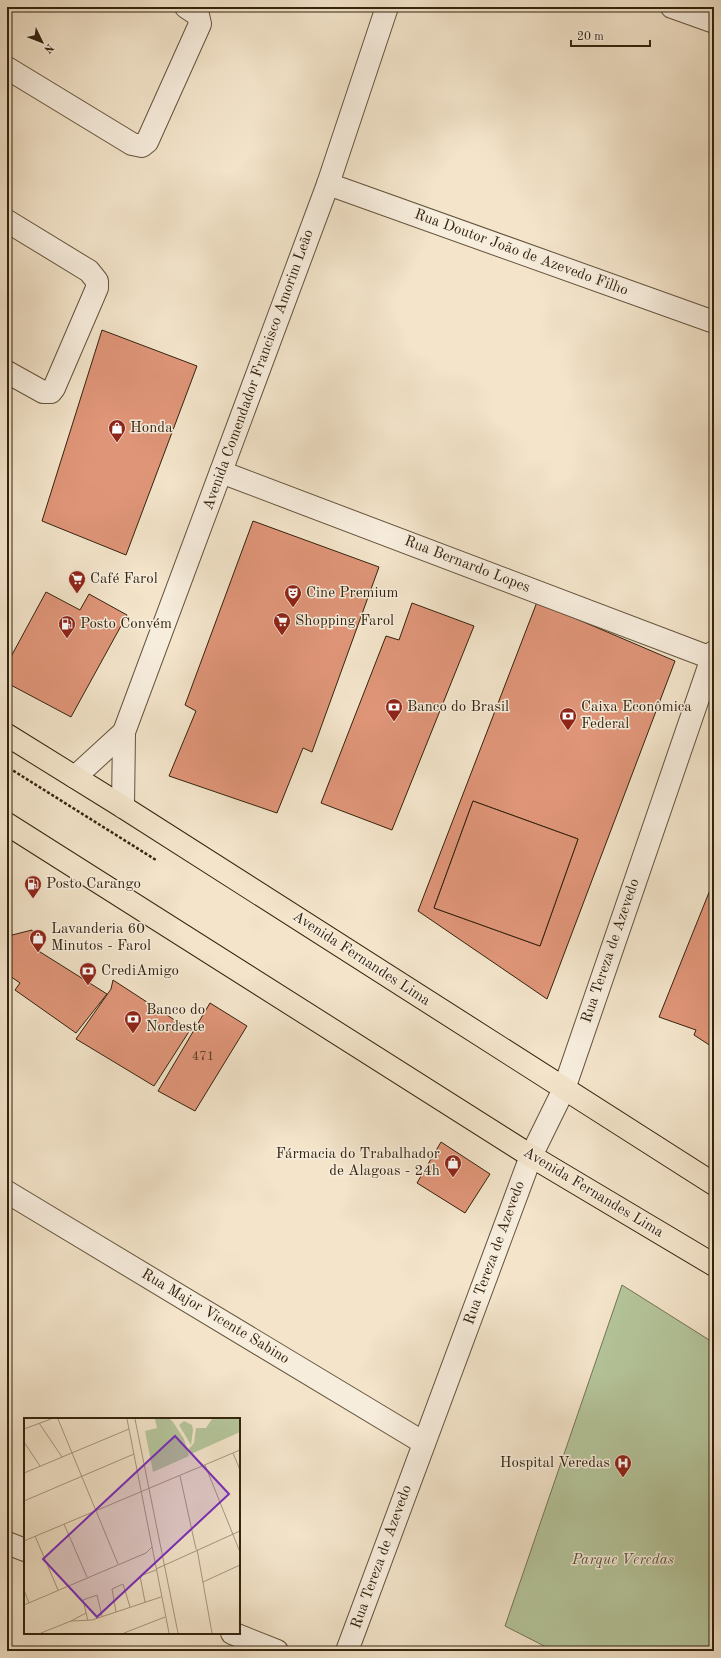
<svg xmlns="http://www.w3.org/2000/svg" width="721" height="1658" font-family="'Old Standard TT',serif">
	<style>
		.green { fill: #b5c59b; stroke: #747454 }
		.building { fill: #df9578; stroke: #33230d; fill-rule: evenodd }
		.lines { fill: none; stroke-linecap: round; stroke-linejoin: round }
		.minor-casing { stroke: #63533c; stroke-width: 24 }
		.tertiary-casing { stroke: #63533c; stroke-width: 24 }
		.trunk-casing { stroke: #33230d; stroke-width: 24 }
		.path { stroke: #33230d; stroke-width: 2.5; stroke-dasharray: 3 2; stroke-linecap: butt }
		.minor { stroke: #f7eddd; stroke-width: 22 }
		.tertiary { stroke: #f7eddd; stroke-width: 22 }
		.trunk { stroke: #f3e4ca; stroke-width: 22 }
		.labels { text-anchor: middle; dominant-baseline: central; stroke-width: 3; stroke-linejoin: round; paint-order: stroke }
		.number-label { font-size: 13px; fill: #5e4028 }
		.street-label { font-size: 15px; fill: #33230d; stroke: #f7eddd }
		.poi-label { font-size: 15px; fill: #33230d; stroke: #f7eddd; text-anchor: start }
		.park-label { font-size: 15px; font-style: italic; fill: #5a5438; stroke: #f7eddd }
		.inset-road { fill: none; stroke: #a6977e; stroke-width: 1 }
		.view { fill: #7b2cbf; fill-opacity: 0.15; stroke: #7b2cbf; stroke-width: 2 }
		.inset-edge { fill: none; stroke: #33230d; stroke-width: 2 }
	</style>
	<rect width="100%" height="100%" fill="#f3e4ca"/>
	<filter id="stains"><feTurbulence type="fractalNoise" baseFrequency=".005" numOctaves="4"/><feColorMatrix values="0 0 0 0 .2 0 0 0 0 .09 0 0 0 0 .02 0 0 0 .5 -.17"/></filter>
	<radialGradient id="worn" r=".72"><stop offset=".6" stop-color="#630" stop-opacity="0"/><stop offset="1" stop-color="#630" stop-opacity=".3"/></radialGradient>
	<path class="green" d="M622 1285 714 1343V1651H554L505 1626Z"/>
	<g class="building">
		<path d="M102 330 197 366 126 555 42 521Z"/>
		<path d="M253 521 379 567 312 752 303 748 277 813 169 776 196 711 185 705Z"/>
		<path d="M46 592 80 610 89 594 127 615 71 717 7 683V664Z"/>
		<path d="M537 602 675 661 547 999 418 911ZM473 801 578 839 540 946 434 908Z"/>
		<path d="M412 603 474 626 392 830 321 803 386 636 399 640Z"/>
		<path d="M473 801 578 839 540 946 434 908Z"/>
		<path d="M714 880V1048L694 1035 696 1030 659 1017Z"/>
		<path d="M32 930 37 950 107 994 76 1033 15 990 20 983 7 974V947L12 935Z"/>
		<path d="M113 980 190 1030 154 1086 76 1039 111 989Z"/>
		<path d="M210 1003 247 1026 195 1111 158 1091Z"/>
		<path d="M441 1142 490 1174 465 1213 417 1183Z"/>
	</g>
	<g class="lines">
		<g class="minor-casing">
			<g id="minor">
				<path d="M672 7 714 22"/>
				<path d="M7 68 132 144 142 146 147 142 200 24 198 15 186 7"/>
				<path d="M328 184 714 322"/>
				<path d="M7 221 89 271 97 281V288L54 388 51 392H43L7 372"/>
				<path d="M221 472 714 659"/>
				<path d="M75 777 124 732"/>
				<path d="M123 807 124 732 328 184 387 7"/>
				<path d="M564 1089 714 652"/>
				<path d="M7 1192 424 1443"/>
			</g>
		</g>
		<g class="tertiary-casing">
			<g id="tertiary">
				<path d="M7 1543 25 1550"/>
				<path d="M232 1633 277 1651"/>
				<path d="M347 1651 531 1156 564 1089"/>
			</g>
		</g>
		<g class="trunk-casing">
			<g id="trunk">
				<path d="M7 735 123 807 714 1184"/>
				<path d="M7 824 531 1156 714 1265"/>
			</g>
		</g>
		<path class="path" d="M9 768 156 860"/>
		<use href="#minor" class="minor"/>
		<use href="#tertiary" class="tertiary"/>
		<use href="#trunk" class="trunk"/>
	</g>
	<defs>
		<g id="shop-pin" transform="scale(0.9)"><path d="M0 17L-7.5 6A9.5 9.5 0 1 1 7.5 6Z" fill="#8f2418" stroke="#f7eddd"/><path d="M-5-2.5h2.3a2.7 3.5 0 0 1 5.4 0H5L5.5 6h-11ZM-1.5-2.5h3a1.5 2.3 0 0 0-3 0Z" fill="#fff"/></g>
		<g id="supermarket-pin" transform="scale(0.9)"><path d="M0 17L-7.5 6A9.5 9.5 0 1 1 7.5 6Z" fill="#8f2418" stroke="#f7eddd"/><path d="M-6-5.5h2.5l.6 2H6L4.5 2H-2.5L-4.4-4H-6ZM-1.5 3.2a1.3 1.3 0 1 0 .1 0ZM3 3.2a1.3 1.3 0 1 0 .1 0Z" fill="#fff"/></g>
		<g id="theatre-pin" transform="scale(0.9)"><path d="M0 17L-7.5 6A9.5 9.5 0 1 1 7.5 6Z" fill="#8f2418" stroke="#f7eddd"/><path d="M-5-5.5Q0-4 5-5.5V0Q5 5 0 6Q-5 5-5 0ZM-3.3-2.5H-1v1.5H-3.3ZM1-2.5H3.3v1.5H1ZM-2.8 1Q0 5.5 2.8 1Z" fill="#fff"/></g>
		<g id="fuel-pin" transform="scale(0.9)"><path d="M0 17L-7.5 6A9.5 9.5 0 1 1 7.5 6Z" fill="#8f2418" stroke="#f7eddd"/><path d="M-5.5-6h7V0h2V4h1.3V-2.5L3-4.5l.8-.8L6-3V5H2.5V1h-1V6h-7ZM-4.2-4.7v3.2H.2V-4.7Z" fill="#fff"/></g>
		<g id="bank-pin" transform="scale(0.9)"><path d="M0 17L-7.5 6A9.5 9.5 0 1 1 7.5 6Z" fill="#8f2418" stroke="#f7eddd"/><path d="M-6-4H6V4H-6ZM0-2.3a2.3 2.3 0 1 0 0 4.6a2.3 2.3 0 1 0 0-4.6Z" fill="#fff"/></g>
		<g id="hospital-pin" transform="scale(0.9)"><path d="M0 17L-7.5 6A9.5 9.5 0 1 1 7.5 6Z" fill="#8f2418" stroke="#f7eddd"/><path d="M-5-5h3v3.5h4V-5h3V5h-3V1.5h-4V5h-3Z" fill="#fff"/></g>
	</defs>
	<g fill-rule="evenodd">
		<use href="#shop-pin" x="117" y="428"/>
		<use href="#supermarket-pin" x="77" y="579"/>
		<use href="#theatre-pin" x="293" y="593"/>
		<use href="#supermarket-pin" x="282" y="621"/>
		<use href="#fuel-pin" x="67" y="624"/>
		<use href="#bank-pin" x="394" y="707"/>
		<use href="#bank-pin" x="568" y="716"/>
		<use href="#fuel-pin" x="33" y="884"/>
		<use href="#shop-pin" x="38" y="938"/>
		<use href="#bank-pin" x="88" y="971"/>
		<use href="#bank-pin" x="133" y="1019"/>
		<use href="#shop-pin" x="453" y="1163"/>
		<use href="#hospital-pin" x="623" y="1463"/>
	</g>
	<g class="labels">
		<g class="number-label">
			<text x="203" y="1056">471</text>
		</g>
		<g class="street-label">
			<text transform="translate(521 253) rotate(20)">Rua Doutor João de Azevedo Filho</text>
			<text transform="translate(259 370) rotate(-70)">Avenida Comendador Francisco Amorim Leão</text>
			<text transform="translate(467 565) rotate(21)">Rua Bernardo Lopes</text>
			<text transform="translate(611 951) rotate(-71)">Rua Tereza de Azevedo</text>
			<text transform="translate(361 959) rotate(33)">Avenida Fernandes Lima</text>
			<text transform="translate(593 1193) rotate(31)">Avenida Fernandes Lima</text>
			<text transform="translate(495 1253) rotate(-70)">Rua Tereza de Azevedo</text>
			<text transform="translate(215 1317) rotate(31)">Rua Major Vicente Sabino</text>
			<text transform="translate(382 1557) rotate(-70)">Rua Tereza de Azevedo</text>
		</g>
		<g class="poi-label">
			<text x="130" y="428">Honda</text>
			<text x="90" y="579">Café Farol</text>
			<text x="306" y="593">Cine Premium</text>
			<text x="295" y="621">Shopping Farol</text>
			<text x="80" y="624">Posto Convém</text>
			<text x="407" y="707">Banco do Brasil</text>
			<text x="581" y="707">Caixa Econômica<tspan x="581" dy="17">Federal</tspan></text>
			<text x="46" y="884">Posto Carango</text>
			<text x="51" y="929">Lavanderia 60<tspan x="51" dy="17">Minutos - Farol</tspan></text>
			<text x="101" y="971">CrediAmigo</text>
			<text x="146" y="1010">Banco do<tspan x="146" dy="17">Nordeste</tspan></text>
			<text x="440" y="1154" text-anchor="end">Fármacia do Trabalhador<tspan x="440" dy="17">de Alagoas - 24h</tspan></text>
			<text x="610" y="1463" text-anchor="end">Hospital Veredas</text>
		</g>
		<g class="park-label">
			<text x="623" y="1560">Parque Veredas</text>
		</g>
	</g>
	<g transform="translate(24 1418)">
		<rect width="216" height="216" fill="#f3e4ca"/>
		<path d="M131 1H146L149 4 160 21 165 38 129 54 121 13 133 10ZM188 1H216V14L167 36 165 31 170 25 172 10H182ZM160 3 168 7 169 12 167 27 155 7Z" fill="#b5c59b"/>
		<path class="inset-road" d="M34 1 94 146M103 1 145 215M111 1 154 215M15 5 38 39M0 11 27 1M0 24 16 48M209 35 216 52M181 47 216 134M0 55 105 11M156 58 172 131M0 83 110 36M40 106 63 159M11 118 34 172M0 123 216 32M173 131 188 215M132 151 216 113M179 164 216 147M0 172 5 185M121 184 116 158 132 152M0 187 122 135 128 129M92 194 88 171 99 166 106 189M47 203 62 195M64 203 59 182 73 177 78 198M17 215 47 203 68 202 137 179M100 215 141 199"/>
		<path class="view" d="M151 18 205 76 73 199 19 141Z"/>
		<rect width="216" height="216" class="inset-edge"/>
	</g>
	<rect width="721" height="1658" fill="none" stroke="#f3e4ca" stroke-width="24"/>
	<rect x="8" y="8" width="705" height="1642" fill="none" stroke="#33230d" stroke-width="2"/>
	<rect x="12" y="12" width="697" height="1634" fill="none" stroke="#33230d"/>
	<g transform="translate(42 42) rotate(133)" stroke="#f7eddd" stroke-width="3" paint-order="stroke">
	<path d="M0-3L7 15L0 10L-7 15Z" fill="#33230d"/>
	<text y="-6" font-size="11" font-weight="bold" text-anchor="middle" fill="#33230d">N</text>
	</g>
	<path d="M571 40v6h79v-6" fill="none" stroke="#33230d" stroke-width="2"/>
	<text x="577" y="40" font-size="12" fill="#33230d" stroke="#f7eddd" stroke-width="3" paint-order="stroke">20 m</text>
	<rect width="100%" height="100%" filter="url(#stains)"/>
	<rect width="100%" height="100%" fill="url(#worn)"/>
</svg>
